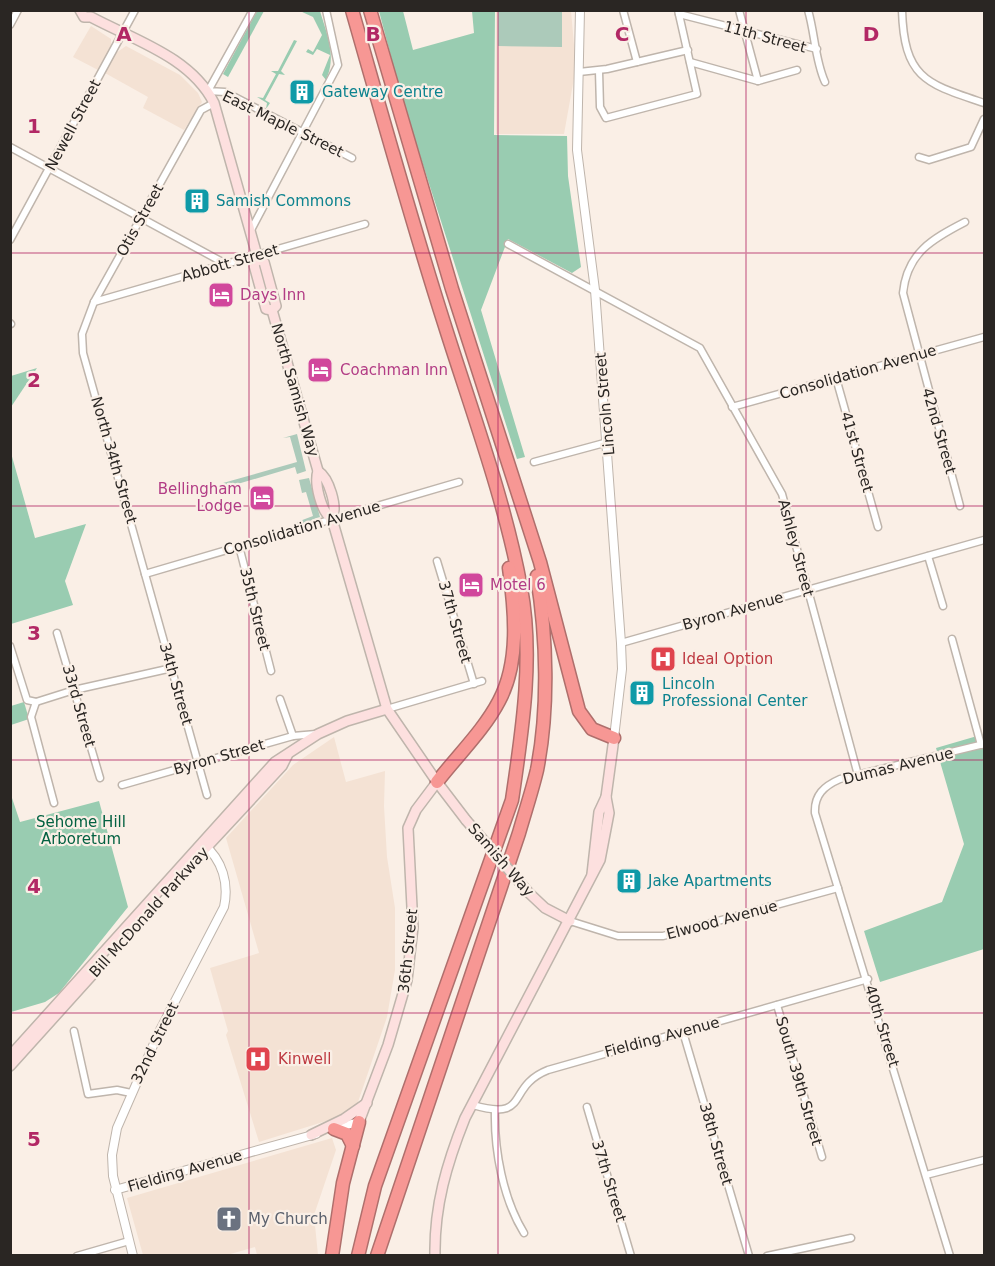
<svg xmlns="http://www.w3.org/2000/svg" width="995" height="1266" font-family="'DejaVu Sans',sans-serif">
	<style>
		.built { fill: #f4e2d4 }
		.green { fill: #accaba }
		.forest { fill: #99ccb1 }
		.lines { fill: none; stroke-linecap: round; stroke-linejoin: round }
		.minor-casing { stroke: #bfb5ac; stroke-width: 9 }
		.tertiary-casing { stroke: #bfb5ac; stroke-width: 10 }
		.secondary-casing { stroke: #bfb5ac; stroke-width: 12 }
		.motorway-casing { stroke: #af6f6c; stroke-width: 15 }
		.minor { stroke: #fff; stroke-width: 6 }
		.tertiary { stroke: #fff; stroke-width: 8 }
		.secondary { stroke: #fde0df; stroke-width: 9 }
		.motorway { stroke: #f79794; stroke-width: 12 }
		.secondary-bridge-casing { stroke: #bfb5ac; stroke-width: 12; stroke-linecap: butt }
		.secondary-bridge { stroke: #fde0df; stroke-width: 9 }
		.grid { fill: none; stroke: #b22865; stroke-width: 1.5; stroke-opacity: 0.55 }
		.labels { text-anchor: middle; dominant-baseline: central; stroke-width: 4.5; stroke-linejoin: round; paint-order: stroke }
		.street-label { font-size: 15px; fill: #2a2623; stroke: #faefe6 }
		.culture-label { font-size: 15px; fill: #0d838f; stroke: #faefe6; text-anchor: start }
		.hotel-label { font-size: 15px; fill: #b23c85; stroke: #faefe6; text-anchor: start }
		.health-label { font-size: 15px; fill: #be3a42; stroke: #faefe6; text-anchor: start }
		.park-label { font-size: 15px; fill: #036141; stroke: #faefe6 }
		.worship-label { font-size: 15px; fill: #5b616d; stroke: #faefe6; text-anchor: start }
		.grid-label { font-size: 20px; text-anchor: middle; font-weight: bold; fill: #b22865; stroke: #faefe6; stroke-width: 4.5; stroke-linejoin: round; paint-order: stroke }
	</style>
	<rect width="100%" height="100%" fill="#faefe6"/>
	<g class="built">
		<path d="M496 11H571L576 67 564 134H496Z"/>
		<path d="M91 26 111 39V50L100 71 73 57Z"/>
		<path d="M126 46 180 75 198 93 202 102 184 130 143 108 148 97 105 73 116 53Z"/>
		<path d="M334 737 346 782 385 771 384 806 387 857 395 908V970L387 1017 357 1105 339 1117 259 1142 226 1035 228 1031 210 968 259 953 226 838 293 765Z"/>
		<path d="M332 1138 336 1150 314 1215 318 1255H257L255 1247 227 1255H143L127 1198Z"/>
	</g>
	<g class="green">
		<path d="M498 11H562V47L498 46Z"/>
		<path d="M297 434 306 471 297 474 295 467 224 488 223 483 297 462 290 437 283 438Z"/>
		<path d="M309 478 320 517 294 527 297 522 313 516 306 492 302 493 299 480Z"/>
	</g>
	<g class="forest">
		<path d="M257 11H264L228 77 223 74Z"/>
		<path d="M300 11H320C327 35 337 56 326 80L322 75 330 55 317 49 313 55 306 52 308 49 313 52 322 35 313 17Z"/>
		<path d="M379 11H403L413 50 474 33 472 11H495L494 135 567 136 568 176 581 267 572 273 508 239 481 310 525 457 517 459 402 99Z"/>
		<path d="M294 40 297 41 281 71 285 75 279 74 265 100 270 103 266 109 267 103 257 97 263 98 276 74 271 71H278Z"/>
		<path d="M37 368 11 407V376Z"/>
		<path d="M11 453 35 538 86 524 65 581 73 605 11 624Z"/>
		<path d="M24 702 29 719 11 725V706Z"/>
		<path d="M984 734V949L880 982 864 931 942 902 964 844 936 748Z"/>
		<path d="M10 792 20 822 99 801 128 907 59 993 45 1002 11 1012Z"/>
	</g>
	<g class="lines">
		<g class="minor-casing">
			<g id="minor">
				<path d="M253 10 208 91 225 92 352 158"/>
				<path d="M623 10 637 62"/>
				<path d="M739 10 758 81"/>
				<path d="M808 10C815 34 815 60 825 82"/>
				<path d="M902 10C904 79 927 84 984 103"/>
				<path d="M679 14 817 49"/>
				<path d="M10 25 18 10"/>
				<path d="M690 62 758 81 797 70"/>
				<path d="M599 71 600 107 606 118 697 94 678 10"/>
				<path d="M579 72 607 69 688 50"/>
				<path d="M10 147 226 264"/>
				<path d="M919 157 929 160 971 147 984 119"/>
				<path d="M250 232 338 65 326 10"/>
				<path d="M10 240 135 10"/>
				<path d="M508 244 700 348 782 494 858 775"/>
				<path d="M94 302 365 224"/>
				<path d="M10 323 11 324"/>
				<path d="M836 378 878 527"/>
				<path d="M732 407 984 337"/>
				<path d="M534 462 608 442"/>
				<path d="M960 506 903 293C907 253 932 239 965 222"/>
				<path d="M239 546 271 671"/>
				<path d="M928 556 943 606"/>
				<path d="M437 561 474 684"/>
				<path d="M145 574 459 482"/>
				<path d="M57 633 100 778"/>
				<path d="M952 639 981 745"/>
				<path d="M621 643 984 540"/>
				<path d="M10 646 27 700 36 702 74 690 172 668"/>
				<path d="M280 699 293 736"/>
				<path d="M36 702 31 717 54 803"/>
				<path d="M387 709 482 681"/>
				<path d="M122 785 293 736 316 734"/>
				<path d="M207 795 83 353 82 334 94 302 201 110 214 103"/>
				<path d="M570 921 618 936H663L838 888"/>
				<path d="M777 1005 822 1157"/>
				<path d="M74 1031 88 1094 117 1090 131 1093"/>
				<path d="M683 1032 749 1256"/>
				<path d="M473 1105C531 1122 505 1087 548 1070L868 979"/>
				<path d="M587 1107 631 1256"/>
				<path d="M495 1110C494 1150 503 1199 524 1233"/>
				<path d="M926 1175 984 1160"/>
				<path d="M77 1256 129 1241"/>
				<path d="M767 1256 851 1238"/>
				<path d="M950 1256 815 813C814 795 824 786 840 779L984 744"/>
			</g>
		</g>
		<g class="tertiary-casing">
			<g id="tertiary">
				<path d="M580 10 577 150 595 290 621 643 622 669 614 738"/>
				<path d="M336 1128 359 1122"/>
				<path d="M115 1190 316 1134"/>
				<path d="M133 1256 113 1176 112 1155 117 1128 159 1032 224 907C229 884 223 860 203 844"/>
			</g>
		</g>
		<g class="secondary-casing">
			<g id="secondary">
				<path d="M80 10 84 17H91C134 40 191 57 214 103L258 259 264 262 276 306 272 310"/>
				<path d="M258 259 254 265 266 309 272 310"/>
				<path d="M272 310 318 471C314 483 321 512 332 519"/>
				<path d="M318 471C329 478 338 507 332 519"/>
				<path d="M332 519 387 709 437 782 466 820"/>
				<path d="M206 848 282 766 287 756"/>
				<path d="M592 874 599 812 606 797 614 738"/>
				<path d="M528 892 545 908 570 921"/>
				<path d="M10 1056 275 762 318 734 347 721 387 709"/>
				<path d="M10 1066 93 974"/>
				<path d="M359 1122 388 1045 407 980 413 927 408 828 416 810 437 782"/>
				<path d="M311 1135 344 1119 367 1103"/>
				<path d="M435 1256C434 1206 447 1163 465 1118L600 860 609 813 606 797"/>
			</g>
		</g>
		<g class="motorway-casing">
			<g id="motorway">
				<path d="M352 10C382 115 411 220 444 323 471 409 505 500 521 588 534 657 522 732 512 800L375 1186 358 1256"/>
				<path d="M370 10 452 289 540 562 579 711 592 729 614 738"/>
				<path d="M437 782C457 756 484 730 499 701 520 662 515 611 509 568"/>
				<path d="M334 1129 347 1134 353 1146"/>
				<path d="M332 1256 343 1183 359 1122"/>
				<path d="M377 1256 519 833C525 812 532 791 537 770 549 709 547 638 537 576"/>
			</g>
		</g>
		<use href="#minor" class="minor"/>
		<use href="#tertiary" class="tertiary"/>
		<use href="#secondary" class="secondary"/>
		<use href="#motorway" class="motorway"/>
		<g class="secondary-bridge-casing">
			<path id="secondary-bridge" d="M466 820 528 892"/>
		</g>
		<use href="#secondary-bridge" class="secondary-bridge"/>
	</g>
	<path class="grid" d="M249 10V1256M498 10V1256M746 10V1256M10 253H984M10 506H984M10 760H984M10 1013H984"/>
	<defs>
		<g id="building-square" transform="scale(1.35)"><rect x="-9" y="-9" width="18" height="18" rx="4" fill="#0f9aa8" stroke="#faefe6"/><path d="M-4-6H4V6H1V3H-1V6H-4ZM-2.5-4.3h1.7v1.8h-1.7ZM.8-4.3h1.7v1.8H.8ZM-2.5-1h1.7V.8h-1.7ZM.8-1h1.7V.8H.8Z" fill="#fff"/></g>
		<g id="hotel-square" transform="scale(1.35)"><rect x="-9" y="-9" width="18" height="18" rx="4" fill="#d1479c" stroke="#faefe6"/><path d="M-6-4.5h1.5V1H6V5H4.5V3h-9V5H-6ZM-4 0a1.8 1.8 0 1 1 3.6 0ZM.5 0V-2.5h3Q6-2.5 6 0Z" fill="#fff"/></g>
		<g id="hospital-square" transform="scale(1.35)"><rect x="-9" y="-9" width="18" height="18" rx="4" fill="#e0444e" stroke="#faefe6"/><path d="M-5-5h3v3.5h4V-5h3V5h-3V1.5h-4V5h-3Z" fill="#fff"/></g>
		<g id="church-square" transform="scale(1.35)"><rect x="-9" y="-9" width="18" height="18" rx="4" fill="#6b7280" stroke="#faefe6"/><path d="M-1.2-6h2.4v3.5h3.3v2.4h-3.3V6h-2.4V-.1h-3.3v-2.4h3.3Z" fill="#fff"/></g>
	</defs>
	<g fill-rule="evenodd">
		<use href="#building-square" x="302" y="92"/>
		<use href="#building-square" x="197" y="201"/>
		<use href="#hotel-square" x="221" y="295"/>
		<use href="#hotel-square" x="320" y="370"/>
		<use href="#hotel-square" x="262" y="498"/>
		<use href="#hotel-square" x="471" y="585"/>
		<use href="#hospital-square" x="663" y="659"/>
		<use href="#building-square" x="642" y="693"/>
		<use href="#building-square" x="629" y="881"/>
		<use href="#hospital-square" x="258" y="1059"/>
		<use href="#church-square" x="229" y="1219"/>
	</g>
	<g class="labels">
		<g class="street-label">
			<text transform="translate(765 37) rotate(15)">11th Street</text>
			<text transform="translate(283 124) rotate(26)">East Maple Street</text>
			<text transform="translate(73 125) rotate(-62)">Newell Street</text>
			<text transform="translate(140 220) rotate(-61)">Otis Street</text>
			<text transform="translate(230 263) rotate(-16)">Abbott Street</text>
			<text transform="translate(858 372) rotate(-16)">Consolidation Avenue</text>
			<text transform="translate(295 390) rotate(74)">North Samish Way</text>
			<text transform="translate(605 404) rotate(-95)">Lincoln Street</text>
			<text transform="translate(939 431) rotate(74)">42nd Street</text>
			<text transform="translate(857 452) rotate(74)">41st Street</text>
			<text transform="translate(114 460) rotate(74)">North 34th Street</text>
			<text transform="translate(302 528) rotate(-16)">Consolidation Avenue</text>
			<text transform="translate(796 548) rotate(75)">Ashley Street</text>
			<text transform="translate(255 609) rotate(76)">35th Street</text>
			<text transform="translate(733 611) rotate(-16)">Byron Avenue</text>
			<text transform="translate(455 622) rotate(74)">37th Street</text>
			<text transform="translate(176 684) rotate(74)">34th Street</text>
			<text transform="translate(79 706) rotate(74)">33rd Street</text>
			<text transform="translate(219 757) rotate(-16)">Byron Street</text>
			<text transform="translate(898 766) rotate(-14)">Dumas Avenue</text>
			<text transform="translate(501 860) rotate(49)">Samish Way</text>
			<text transform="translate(149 912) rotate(-48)">Bill McDonald Parkway</text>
			<text transform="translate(722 920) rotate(-15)">Elwood Avenue</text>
			<text transform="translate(408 951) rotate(-84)">36th Street</text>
			<text transform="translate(882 1026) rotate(73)">40th Street</text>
			<text transform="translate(662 1037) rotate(-15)">Fielding Avenue</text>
			<text transform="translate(155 1043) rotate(-64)">32nd Street</text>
			<text transform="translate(799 1081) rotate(74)">South 39th Street</text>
			<text transform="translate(716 1144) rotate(74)">38th Street</text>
			<text transform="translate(185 1171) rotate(-16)">Fielding Avenue</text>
			<text transform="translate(609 1181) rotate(73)">37th Street</text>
		</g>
		<g class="culture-label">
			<text x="322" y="92">Gateway Centre</text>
			<text x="216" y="201">Samish Commons</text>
			<text x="662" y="684">Lincoln<tspan x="662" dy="17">Professional Center</tspan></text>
			<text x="648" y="881">Jake Apartments</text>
		</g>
		<g class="hotel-label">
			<text x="240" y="295">Days Inn</text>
			<text x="340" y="370">Coachman Inn</text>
			<text x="242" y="489" text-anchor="end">Bellingham<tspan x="242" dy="17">Lodge</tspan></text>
			<text x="490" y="585">Motel 6</text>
		</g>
		<g class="health-label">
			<text x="682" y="659">Ideal Option</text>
			<text x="278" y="1059">Kinwell</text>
		</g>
		<g class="park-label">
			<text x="81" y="822">Sehome Hill<tspan x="81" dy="17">Arboretum</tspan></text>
		</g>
		<g class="worship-label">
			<text x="248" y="1219">My Church</text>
		</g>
	</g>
	<g class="grid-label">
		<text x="124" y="41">A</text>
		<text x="373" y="41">B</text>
		<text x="622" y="41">C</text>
		<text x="871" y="41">D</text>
		<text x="34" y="133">1</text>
		<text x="34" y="387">2</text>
		<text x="34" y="640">3</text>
		<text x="34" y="893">4</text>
		<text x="34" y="1146">5</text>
	</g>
	<rect width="995" height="1266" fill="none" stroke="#2a2623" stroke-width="24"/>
</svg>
